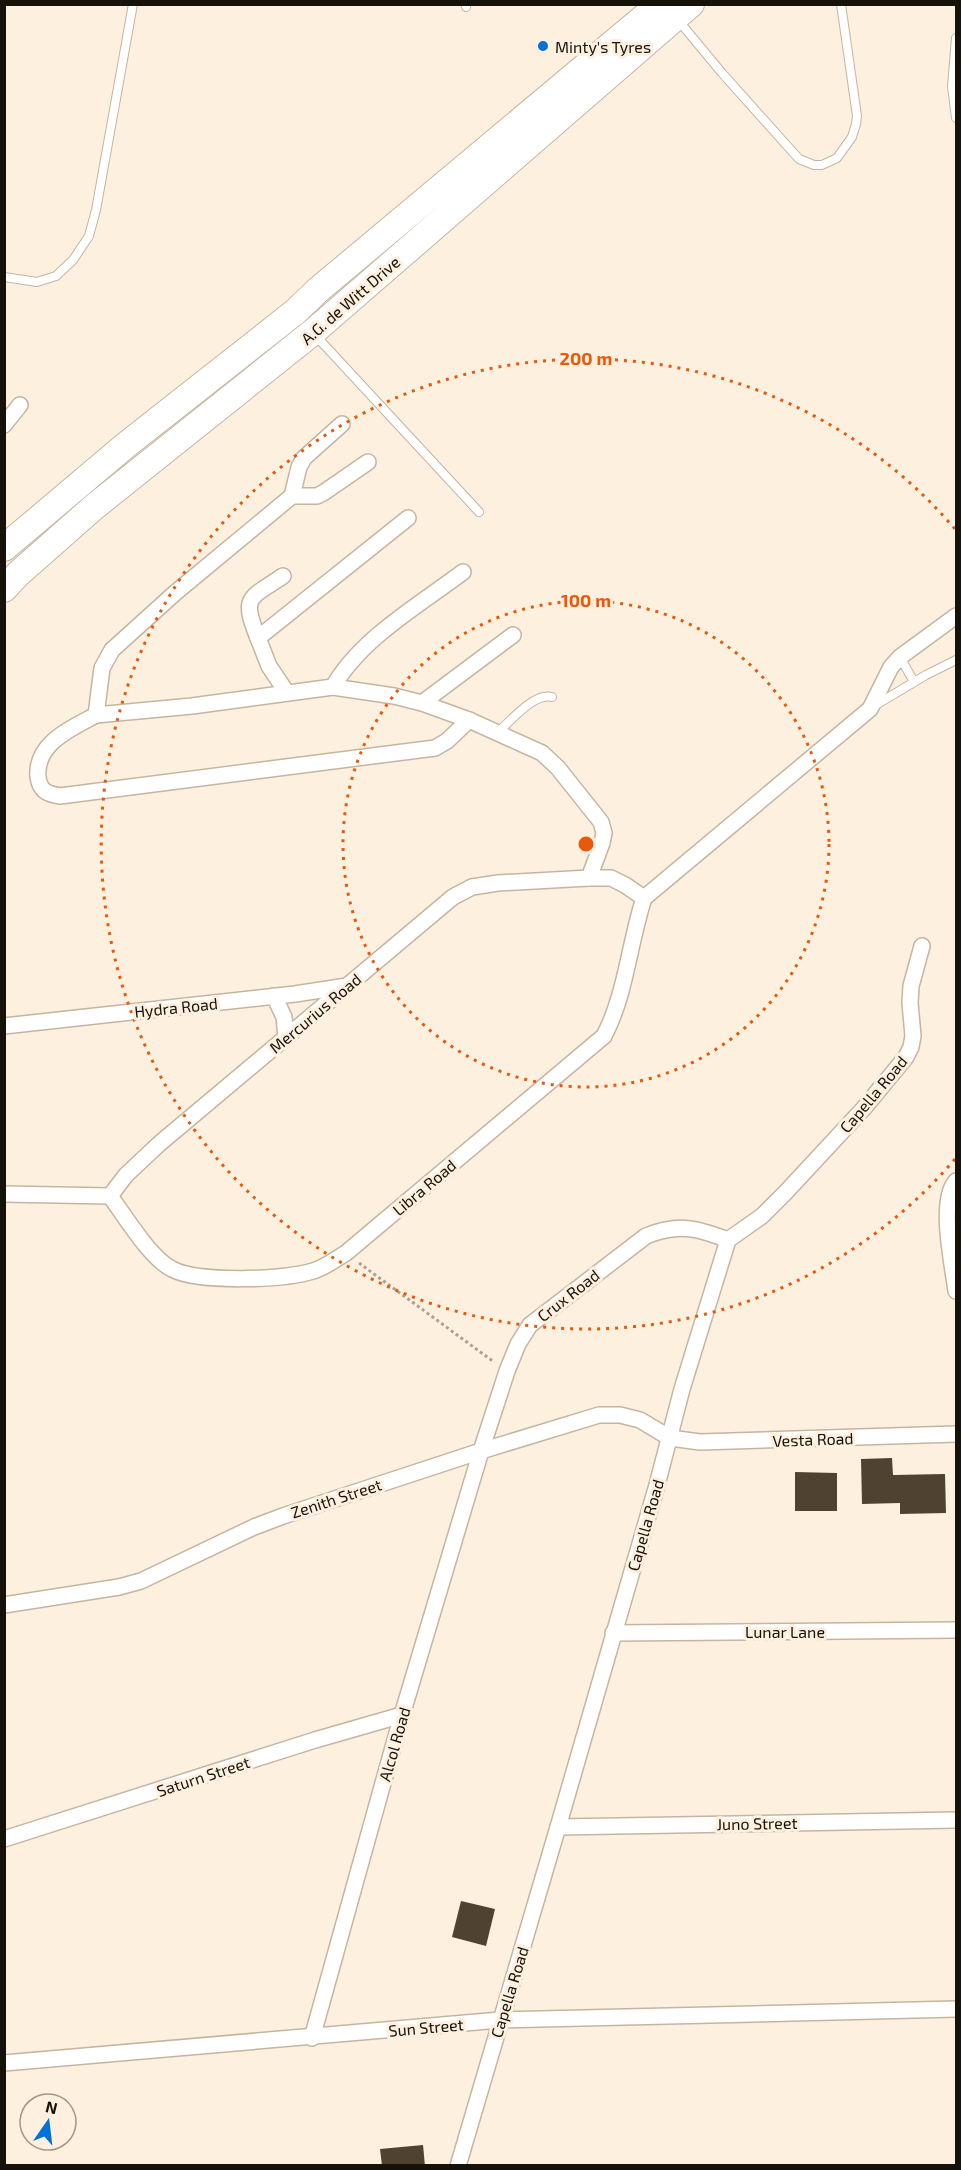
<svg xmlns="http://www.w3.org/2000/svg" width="961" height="2170" font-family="'Exo 2',sans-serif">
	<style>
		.building { fill: #504230 }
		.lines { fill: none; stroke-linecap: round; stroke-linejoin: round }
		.lane-casing { stroke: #c5b5a0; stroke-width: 10 }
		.street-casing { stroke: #c5b5a0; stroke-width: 18 }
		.primary-casing { stroke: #c5b5a0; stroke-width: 28 }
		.path { stroke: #aba193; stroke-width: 3; stroke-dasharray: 3 3; stroke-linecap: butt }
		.lane { stroke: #fff; stroke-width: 8 }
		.street { stroke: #fff; stroke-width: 15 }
		.primary { stroke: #fff; stroke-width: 26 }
		.ring { fill: none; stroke: #e8590c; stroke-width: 3; stroke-dasharray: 3 6 }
		.poi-dot { fill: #0071d8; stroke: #fef0df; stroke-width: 2 }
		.labels { text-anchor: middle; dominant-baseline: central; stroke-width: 6; stroke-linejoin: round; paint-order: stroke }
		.poi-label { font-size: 16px; fill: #161109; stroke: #fef0df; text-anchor: start }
		.street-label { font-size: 16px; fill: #161109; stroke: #fef0df }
		.centre { fill: #e8590c; stroke: #fef0df; stroke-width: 3 }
		.ring-label { font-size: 18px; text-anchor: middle; font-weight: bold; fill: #e8590c; stroke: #fef0df; stroke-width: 6; stroke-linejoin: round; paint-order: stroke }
	</style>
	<rect width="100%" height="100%" fill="#fef0df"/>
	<g class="building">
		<path d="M892 1458 893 1475 945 1474 946 1513 900 1514V1503L862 1504 861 1459Z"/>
		<path d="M795 1472 837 1473V1511H795Z"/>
		<path d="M461 1901 495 1909 486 1946 452 1937Z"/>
		<path d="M423 2145 425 2166H382L380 2149Z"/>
	</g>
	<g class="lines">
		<g class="lane-casing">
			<g id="lane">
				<path d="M465 4 466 7"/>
				<path d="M678 20 722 73 799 159 814 165H822L837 158 852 137 856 124 857 116 841 4"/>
				<path d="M956 38 952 86 956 118"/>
				<path d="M4 277 37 282 56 276 73 260 89 236 96 210 133 4"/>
				<path d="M316 336 479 512"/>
				<path d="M900 657 914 682"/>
				<path d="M874 706 926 675 956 660"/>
				<path d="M497 733C511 721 534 692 552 697"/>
			</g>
		</g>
		<g class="street-casing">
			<g id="street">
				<path d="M342 424 304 458 299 467 292 496 175 593 112 650 102 668 96 715 192 706 333 687 394 696 422 703 469 720 542 753 558 768 601 822 604 833 602 843 589 878"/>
				<path d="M4 425 20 405"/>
				<path d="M292 496H317L323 493 368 462"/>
				<path d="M258 638C241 596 249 599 283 576"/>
				<path d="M333 687C360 639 419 605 463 572"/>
				<path d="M287 693 269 666 258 638 408 518"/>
				<path d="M422 703 513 635"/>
				<path d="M96 715C72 728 35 743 38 777 40 791 47 794 60 796L435 748 447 741 469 720"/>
				<path d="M644 898 870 709 891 667 900 657 956 616"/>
				<path d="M274 996 284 1017 286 1037"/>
				<path d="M4 1026 295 994 347 986"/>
				<path d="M956 1181C938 1201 953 1266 956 1291"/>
				<path d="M4 1194 110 1196"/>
				<path d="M110 1196C125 1216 150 1258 172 1269 198 1283 285 1280 313 1271 324 1268 336 1259 346 1253L604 1036C626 994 629 944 644 898"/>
				<path d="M110 1196 126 1175 159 1144 453 897 472 887 498 883 589 878H611L625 885 644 898"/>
				<path d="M4 1605 119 1587 141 1581 254 1527 283 1516 481 1451 599 1415H620L640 1420 670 1438 700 1442 956 1434"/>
				<path d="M613 1633 956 1630"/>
				<path d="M558 1827 956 1820"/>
				<path d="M4 1839 315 1740 402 1715"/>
				<path d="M312 2038 402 1715 481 1451 507 1371 518 1344 530 1325 646 1236C679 1223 697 1228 728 1240"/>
				<path d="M4 2063 500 2020 956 2009"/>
				<path d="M458 2166 558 1827 657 1485 682 1389 728 1240 762 1216 786 1192 864 1108 906 1057 911 1047 913 1036 910 1003 911 986 922 946"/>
			</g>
		</g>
		<g class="primary-casing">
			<g id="primary">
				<path d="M4 548 126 445 295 312 318 290 660 4"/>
				<path d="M4 589 18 574 94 507 313 332 691 4"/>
			</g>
		</g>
		<path class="path" d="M359 1263 494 1362"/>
		<use href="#lane" class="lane"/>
		<use href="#street" class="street"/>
		<use href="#primary" class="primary"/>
	</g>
	<g class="ring">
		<circle cx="586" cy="844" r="243"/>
		<path d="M955 1159A485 485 0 1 1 955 529"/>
	</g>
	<circle class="poi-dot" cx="543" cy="46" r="6"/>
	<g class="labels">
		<g class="poi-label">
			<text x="555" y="46">Minty's Tyres</text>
		</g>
		<g class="street-label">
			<text transform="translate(350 300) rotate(-41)">A.G. de Witt Drive</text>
			<text transform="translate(176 1007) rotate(-6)">Hydra Road</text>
			<text transform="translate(315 1013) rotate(-40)">Mercurius Road</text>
			<text transform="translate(873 1094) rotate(-50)">Capella Road</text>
			<text transform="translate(424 1187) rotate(-40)">Libra Road</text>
			<text transform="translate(568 1295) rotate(-38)">Crux Road</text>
			<text transform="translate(813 1439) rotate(-2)">Vesta Road</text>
			<text transform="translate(336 1498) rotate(-18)">Zenith Street</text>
			<text transform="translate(645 1525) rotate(-74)">Capella Road</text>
			<text x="785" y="1631">Lunar Lane</text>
			<text transform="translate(394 1744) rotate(-74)">Alcol Road</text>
			<text transform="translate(203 1776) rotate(-18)">Saturn Street</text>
			<text transform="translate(757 1823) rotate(-1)">Juno Street</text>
			<text transform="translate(509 1992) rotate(-73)">Capella Road</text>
			<text transform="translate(426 2027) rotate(-5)">Sun Street</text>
		</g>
	</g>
	<circle cx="586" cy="844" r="9" class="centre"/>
	<g class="ring-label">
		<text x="586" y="365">200 m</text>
		<text x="586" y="607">100 m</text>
	</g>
	<rect width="961" height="2170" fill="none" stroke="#161109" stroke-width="12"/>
	<g transform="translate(48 2122) rotate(14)"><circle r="28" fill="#fef0df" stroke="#a19789" stroke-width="1.5"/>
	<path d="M0-4.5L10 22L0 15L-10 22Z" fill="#0071d8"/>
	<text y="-9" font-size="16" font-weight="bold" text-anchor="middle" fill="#161109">N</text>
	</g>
</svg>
